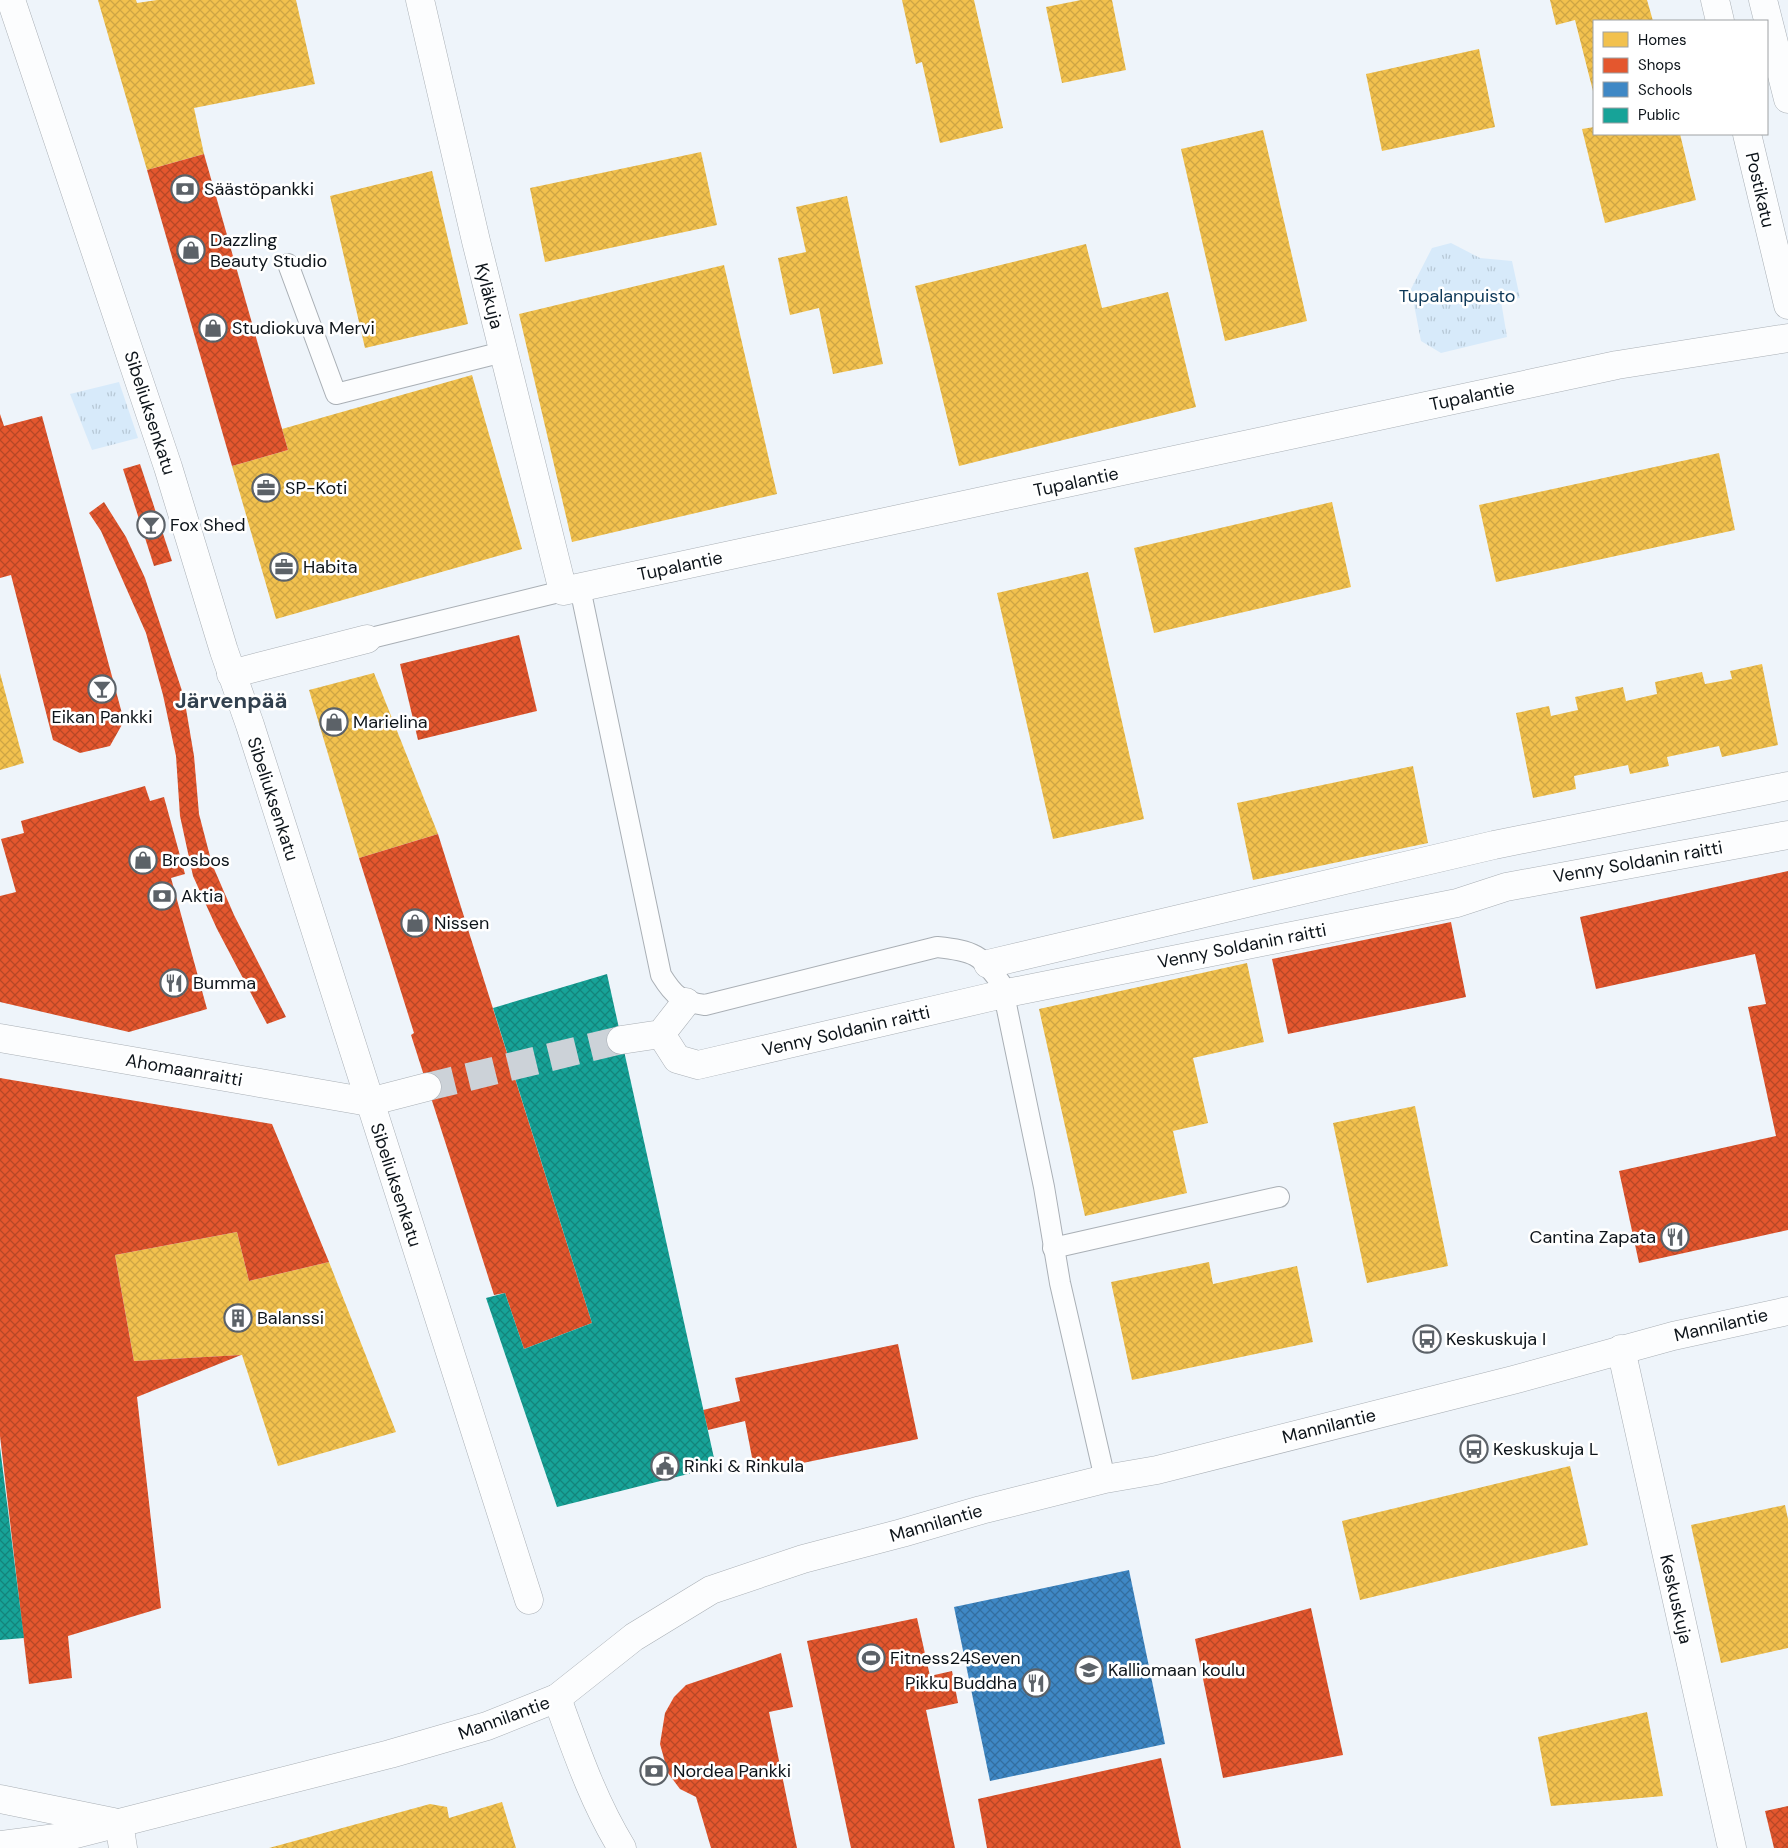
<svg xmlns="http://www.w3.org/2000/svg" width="1788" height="1848" font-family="'DM Sans',sans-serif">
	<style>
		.park { fill: url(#park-tufts) }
		.homes { fill: url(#homes-cross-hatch) }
		.shops { fill: url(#shops-cross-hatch) }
		.schools { fill: url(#schools-cross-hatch) }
		.public { fill: url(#public-cross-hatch) }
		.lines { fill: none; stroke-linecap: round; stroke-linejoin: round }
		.street-tunnel { stroke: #ccd2d8; stroke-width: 28; stroke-dasharray: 28 14; stroke-linecap: butt }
		.lane-casing { stroke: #a9afb5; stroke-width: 22 }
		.street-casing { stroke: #a9afb5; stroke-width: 29 }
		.secondary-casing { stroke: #a9afb5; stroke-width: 29 }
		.lane { stroke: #fcfdfe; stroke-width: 20 }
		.street { stroke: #fcfdfe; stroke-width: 28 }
		.secondary { stroke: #fcfdfe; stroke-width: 28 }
		.labels { text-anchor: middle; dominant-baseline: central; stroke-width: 5; stroke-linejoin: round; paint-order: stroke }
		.poi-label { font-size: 18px; fill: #0d141a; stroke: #fff; text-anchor: start }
		.street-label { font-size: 18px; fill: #0d141a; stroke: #fff }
		.park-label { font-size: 18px; fill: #0d3858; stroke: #fff }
		.district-label { font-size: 22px; font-weight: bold; fill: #31404e; stroke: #fff }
	</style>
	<defs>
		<pattern id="park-tufts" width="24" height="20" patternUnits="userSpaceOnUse" patternTransform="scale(1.25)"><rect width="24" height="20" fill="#d7eafa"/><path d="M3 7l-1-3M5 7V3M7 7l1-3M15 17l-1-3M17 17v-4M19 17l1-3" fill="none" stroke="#b7c8d6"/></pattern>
		<pattern id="homes-cross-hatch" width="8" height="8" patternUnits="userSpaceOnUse" patternTransform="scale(1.25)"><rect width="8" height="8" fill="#f2c14e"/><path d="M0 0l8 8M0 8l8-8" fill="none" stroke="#cea544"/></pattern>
		<pattern id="shops-cross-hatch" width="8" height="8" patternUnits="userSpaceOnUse" patternTransform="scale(1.25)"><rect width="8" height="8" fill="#e4572e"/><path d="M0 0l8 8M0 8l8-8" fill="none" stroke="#b74726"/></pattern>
		<pattern id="schools-cross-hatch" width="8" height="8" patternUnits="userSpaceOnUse" patternTransform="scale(1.25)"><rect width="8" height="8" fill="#3f88c5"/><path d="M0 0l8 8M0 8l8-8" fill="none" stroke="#336e9f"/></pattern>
		<pattern id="public-cross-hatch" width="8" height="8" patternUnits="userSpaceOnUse" patternTransform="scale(1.25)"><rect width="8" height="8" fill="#17a398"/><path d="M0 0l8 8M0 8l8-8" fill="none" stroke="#13847b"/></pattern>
	</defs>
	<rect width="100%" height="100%" fill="#eef4fa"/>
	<g class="park">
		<path d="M1451 243 1480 258 1512 261 1520 298 1501 301 1507 337 1441 353 1421 341 1411 289 1432 248Z"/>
		<path d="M119 382 138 438 92 450 70 394Z"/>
	</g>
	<g class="homes">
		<path d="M98 0H136L137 3 157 0H296L315 84 194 108 204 154 147 170Z"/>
		<path d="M902 0H974L1003 128 940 143 922 62 916 64Z"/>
		<path d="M1081 0H1112L1126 70 1062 83 1046 7Z"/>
		<path d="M1550 0H1647L1653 21H1594V95L1575 20 1556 25Z"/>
		<path d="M1479 49 1495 127 1382 151 1366 74Z"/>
		<path d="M1594 127V134H1680L1696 200 1605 223 1582 129Z"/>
		<path d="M1263 130 1307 321 1225 341 1181 149Z"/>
		<path d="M701 152 717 225 545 262 530 188Z"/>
		<path d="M432 171 468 324 365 348 330 196Z"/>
		<path d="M847 196 883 364 833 374 819 308 790 315 778 258 806 252 796 207Z"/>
		<path d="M1086 244 1102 308 1168 292 1196 407 959 466 915 286Z"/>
		<path d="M724 265 777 494 572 542 519 314Z"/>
		<path d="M472 375 522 549 276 619 232 466 288 450 282 429Z"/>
		<path d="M1719 453 1735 530 1496 582 1479 505Z"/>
		<path d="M1332 502 1351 587 1154 633 1134 548Z"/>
		<path d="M1088 572 1144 819 1053 839 997 593Z"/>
		<path d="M1762 664 1778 745 1722 757 1719 746 1667 757 1669 766 1630 774 1628 765 1574 776 1576 789 1533 798 1516 713 1549 706 1551 716 1578 710 1575 697 1623 687 1626 701 1657 694 1655 682 1702 672 1705 684 1732 679 1730 671Z"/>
		<path d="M0 673 24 763 0 770Z"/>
		<path d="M374 673 438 834 359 858 309 690Z"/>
		<path d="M1413 766 1428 843 1253 880 1237 803Z"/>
		<path d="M1247 963 1264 1042 1193 1058 1208 1123 1173 1131 1187 1193 1085 1216 1039 1009Z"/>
		<path d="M1415 1106 1448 1266 1367 1283 1333 1123Z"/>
		<path d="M237 1232 249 1281 329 1262 396 1432 278 1466 242 1355 134 1361 115 1255Z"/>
		<path d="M1209 1262 1213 1284 1297 1266 1313 1342 1132 1380 1111 1282Z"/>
		<path d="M1570 1466 1588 1545 1360 1600 1342 1521Z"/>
		<path d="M1785 1505 1788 1519V1648L1721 1663 1691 1525Z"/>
		<path d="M1647 1712 1663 1796 1551 1806 1538 1737Z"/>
		<path d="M502 1802 516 1848H269L430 1804 447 1807 449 1818Z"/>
	</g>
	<g class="shops">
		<path d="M204 154 288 450 232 466 147 170Z"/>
		<path d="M0 414 4 426 42 416 124 721 110 746 80 753 53 740 11 575 0 578Z"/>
		<path d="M140 464 172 561 154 566 123 469Z"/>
		<path d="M104 502 126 537 145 578 184 697 194 756 199 814 212 864 234 915 286 1017 267 1024 217 929 193 876 180 816 176 756 163 695 146 633 101 531 89 513Z"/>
		<path d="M519 635 537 711 418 740 400 664Z"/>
		<path d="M145 786 150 801 164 797 185 874 171 878 207 1009 129 1032 0 1002V896L16 892 1 839 24 833 21 821Z"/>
		<path d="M438 834 592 1323 524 1349 505 1293 494 1295 411 1035 414 1033 359 858Z"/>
		<path d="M1788 871V1230L1639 1263 1619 1171 1776 1136 1748 1007 1766 1004 1755 954 1596 989 1580 917Z"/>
		<path d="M1451 922 1466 997 1288 1034 1272 959Z"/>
		<path d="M0 1078 272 1124 329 1262 249 1281 237 1232 115 1255 134 1361 241 1355 137 1397 161 1608 68 1636 72 1678 29 1684 0 1436Z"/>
		<path d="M898 1344 918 1439 755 1473 745 1421 708 1430 703 1410 740 1401 735 1378Z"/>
		<path d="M1311 1608 1343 1755 1223 1778 1195 1639Z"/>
		<path d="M917 1618 930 1676 952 1671 958 1703 926 1710 955 1848H851L807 1641Z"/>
		<path d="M781 1653 793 1707 769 1712 797 1848H711L696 1797 680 1789 668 1773 660 1744 665 1713 674 1697 686 1685Z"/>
		<path d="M1161 1758 1181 1848H987L978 1799Z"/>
		<path d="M1788 1806V1848H1774L1765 1811Z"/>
	</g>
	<path class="schools" d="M1129 1570 1165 1744 990 1781 954 1607Z"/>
	<g class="public">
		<path d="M607 974 716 1467 557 1507 486 1298 505 1293 524 1349 592 1323 493 1008Z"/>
		<path d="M0 1447 24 1638 0 1640Z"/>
	</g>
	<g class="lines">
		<path class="street-tunnel" d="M427 1087 621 1040"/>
		<g class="lane-casing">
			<g id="lane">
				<path d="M288 264 336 394 503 352"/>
				<path d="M580 588 661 975C674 996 681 1002 705 1005L937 947C974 951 981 954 1002 985L1044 1187 1060 1283 1105 1479"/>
				<path d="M367 639 563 591"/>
				<path d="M1053 1248 1279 1197"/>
			</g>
		</g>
		<g class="street-casing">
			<g id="street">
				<path d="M11 0 168 467 224 651 250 725 529 1600"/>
				<path d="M420 0 476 241 563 591 1617 365 1788 338"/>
				<path d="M231 674 367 639"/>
				<path d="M988 964 1494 845 1788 786"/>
				<path d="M661 1034 677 1059 698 1065 1012 992 1457 903 1506 887 1788 835"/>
				<path d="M0 1038 369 1102 427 1087"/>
				<path d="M621 1040 661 1034 686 1002"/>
				<path d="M1621 1349 1732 1848"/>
				<path d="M557 1698C576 1750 593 1801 622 1848"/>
				<path d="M0 1799 113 1822"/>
				<path d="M119 1823 123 1848"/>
				<path d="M0 1845 64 1837 390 1754 487 1726 557 1698 634 1637 711 1590 803 1559 902 1533 981 1510 1105 1479 1157 1470 1513 1380 1673 1336 1788 1311"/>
			</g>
		</g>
		<g class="secondary-casing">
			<g id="secondary">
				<path d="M1715 0 1720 21"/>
				<path d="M1763 0 1788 99"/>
				<path d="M1747 134 1788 305"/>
			</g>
		</g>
		<use href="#lane" class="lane"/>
		<use href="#street" class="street"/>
		<use href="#secondary" class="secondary"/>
	</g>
	<defs>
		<g id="bank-ring" transform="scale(1.4375)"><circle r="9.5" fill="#fff" stroke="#5c6268" stroke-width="1.5"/><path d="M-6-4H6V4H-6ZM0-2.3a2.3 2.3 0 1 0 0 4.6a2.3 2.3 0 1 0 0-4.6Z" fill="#5c6268"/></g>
		<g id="shop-ring" transform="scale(1.4375)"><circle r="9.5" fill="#fff" stroke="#5c6268" stroke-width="1.5"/><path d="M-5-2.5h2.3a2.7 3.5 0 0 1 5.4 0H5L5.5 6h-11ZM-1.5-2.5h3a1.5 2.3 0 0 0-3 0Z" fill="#5c6268"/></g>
		<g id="office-ring" transform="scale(1.4375)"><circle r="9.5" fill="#fff" stroke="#5c6268" stroke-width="1.5"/><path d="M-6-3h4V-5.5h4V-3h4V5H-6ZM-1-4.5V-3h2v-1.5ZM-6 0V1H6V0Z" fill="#5c6268"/></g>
		<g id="bar-ring" transform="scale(1.4375)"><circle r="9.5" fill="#fff" stroke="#5c6268" stroke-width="1.5"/><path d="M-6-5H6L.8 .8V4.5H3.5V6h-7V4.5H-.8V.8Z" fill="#5c6268"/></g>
		<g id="restaurant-ring" transform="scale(1.4375)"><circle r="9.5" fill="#fff" stroke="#5c6268" stroke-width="1.5"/><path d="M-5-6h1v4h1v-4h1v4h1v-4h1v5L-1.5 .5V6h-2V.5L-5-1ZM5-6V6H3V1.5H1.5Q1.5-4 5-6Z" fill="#5c6268"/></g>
		<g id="building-ring" transform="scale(1.4375)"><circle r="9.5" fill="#fff" stroke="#5c6268" stroke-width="1.5"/><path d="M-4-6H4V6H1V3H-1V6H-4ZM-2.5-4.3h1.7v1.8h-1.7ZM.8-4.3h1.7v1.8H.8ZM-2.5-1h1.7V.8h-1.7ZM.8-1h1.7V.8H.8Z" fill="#5c6268"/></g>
		<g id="bus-ring" transform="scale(1.4375)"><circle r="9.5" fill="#fff" stroke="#5c6268" stroke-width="1.5"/><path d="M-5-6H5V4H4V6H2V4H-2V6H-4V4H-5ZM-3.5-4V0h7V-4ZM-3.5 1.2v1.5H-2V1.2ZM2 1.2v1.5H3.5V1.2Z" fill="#5c6268"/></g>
		<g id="civic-ring" transform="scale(1.4375)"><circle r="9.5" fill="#fff" stroke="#5c6268" stroke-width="1.5"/><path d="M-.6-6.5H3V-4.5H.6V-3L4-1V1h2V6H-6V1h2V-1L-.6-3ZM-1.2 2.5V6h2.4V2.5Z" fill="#5c6268"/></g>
		<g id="stadium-ring" transform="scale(1.4375)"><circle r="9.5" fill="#fff" stroke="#5c6268" stroke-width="1.5"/><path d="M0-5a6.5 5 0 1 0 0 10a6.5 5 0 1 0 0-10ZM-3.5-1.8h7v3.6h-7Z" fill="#5c6268"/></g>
		<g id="school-ring" transform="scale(1.4375)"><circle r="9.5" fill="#fff" stroke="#5c6268" stroke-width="1.5"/><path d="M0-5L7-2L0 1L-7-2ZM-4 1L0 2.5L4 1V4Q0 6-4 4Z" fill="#5c6268"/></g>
	</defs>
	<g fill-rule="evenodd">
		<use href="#bank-ring" x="185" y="189"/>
		<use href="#shop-ring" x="191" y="250"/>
		<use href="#shop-ring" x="213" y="328"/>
		<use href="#office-ring" x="266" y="488"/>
		<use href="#bar-ring" x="151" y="525"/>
		<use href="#office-ring" x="284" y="567"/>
		<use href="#bar-ring" x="102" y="689"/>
		<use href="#shop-ring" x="334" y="722"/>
		<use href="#shop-ring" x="143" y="860"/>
		<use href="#bank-ring" x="162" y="896"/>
		<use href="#shop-ring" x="415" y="923"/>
		<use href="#restaurant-ring" x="174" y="983"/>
		<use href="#restaurant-ring" x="1675" y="1237"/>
		<use href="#building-ring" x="238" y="1318"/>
		<use href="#bus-ring" x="1427" y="1339"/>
		<use href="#bus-ring" x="1474" y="1449"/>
		<use href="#civic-ring" x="665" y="1466"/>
		<use href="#stadium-ring" x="871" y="1658"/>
		<use href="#school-ring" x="1089" y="1670"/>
		<use href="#restaurant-ring" x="1036" y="1683"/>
		<use href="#bank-ring" x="654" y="1771"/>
	</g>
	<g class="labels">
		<g class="poi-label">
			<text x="204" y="189">Säästöpankki</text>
			<text x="210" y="240">Dazzling<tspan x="210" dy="21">Beauty Studio</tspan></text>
			<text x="232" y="328">Studiokuva Mervi</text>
			<text x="285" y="488">SP-Koti</text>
			<text x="170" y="525">Fox Shed</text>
			<text x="303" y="567">Habita</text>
			<text x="102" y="717" text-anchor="middle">Eikan Pankki</text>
			<text x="353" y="722">Marielina</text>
			<text x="162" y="860">Brosbos</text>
			<text x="181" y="896">Aktia</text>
			<text x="434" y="923">Nissen</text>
			<text x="193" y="983">Bumma</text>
			<text x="1656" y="1237" text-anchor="end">Cantina Zapata</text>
			<text x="257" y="1318">Balanssi</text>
			<text x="1446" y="1339">Keskuskuja I</text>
			<text x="1493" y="1449">Keskuskuja L</text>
			<text x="684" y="1466">Rinki &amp; Rinkula</text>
			<text x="890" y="1658">Fitness24Seven</text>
			<text x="1108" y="1670">Kalliomaan koulu</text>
			<text x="1017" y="1683" text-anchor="end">Pikku Buddha</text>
			<text x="673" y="1771">Nordea Pankki</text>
		</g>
		<g class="street-label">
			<text transform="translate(1760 190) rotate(77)">Postikatu</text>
			<text transform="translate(489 296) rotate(76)">Kyläkuja</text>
			<text transform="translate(1472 396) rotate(-12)">Tupalantie</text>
			<text transform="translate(150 413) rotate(72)">Sibeliuksenkatu</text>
			<text transform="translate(1076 482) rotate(-12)">Tupalantie</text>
			<text transform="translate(680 566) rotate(-12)">Tupalantie</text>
			<text transform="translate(273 799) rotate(72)">Sibeliuksenkatu</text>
			<text transform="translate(1638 862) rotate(-10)">Venny Soldanin raitti</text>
			<text transform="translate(1242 946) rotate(-11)">Venny Soldanin raitti</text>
			<text transform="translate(846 1031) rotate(-13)">Venny Soldanin raitti</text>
			<text transform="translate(184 1070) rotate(10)">Ahomaanraitti</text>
			<text transform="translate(396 1185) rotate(72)">Sibeliuksenkatu</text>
			<text transform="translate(1721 1325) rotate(-13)">Mannilantie</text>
			<text transform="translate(1329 1426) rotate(-14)">Mannilantie</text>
			<text transform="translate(936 1523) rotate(-16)">Mannilantie</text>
			<text transform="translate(1676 1599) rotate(77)">Keskuskuja</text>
			<text transform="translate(504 1718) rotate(-20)">Mannilantie</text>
		</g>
		<g class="park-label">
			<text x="1457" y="296">Tupalanpuisto</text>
		</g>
		<g class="district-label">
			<text x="231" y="700">Järvenpää</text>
		</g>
	</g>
	<rect x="1593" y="20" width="175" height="115" fill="#ffffff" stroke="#9ea1a3"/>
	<rect x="1603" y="32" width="25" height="15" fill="#f2c14e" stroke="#9ea1a3"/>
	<text x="1638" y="45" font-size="15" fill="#0d141a">Homes</text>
	<rect x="1603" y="58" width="25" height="15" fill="#e4572e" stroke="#9ea1a3"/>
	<text x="1638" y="70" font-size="15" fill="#0d141a">Shops</text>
	<rect x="1603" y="82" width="25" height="15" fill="#3f88c5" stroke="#9ea1a3"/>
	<text x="1638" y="95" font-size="15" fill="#0d141a">Schools</text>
	<rect x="1603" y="108" width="25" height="15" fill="#17a398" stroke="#9ea1a3"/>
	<text x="1638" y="120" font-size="15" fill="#0d141a">Public</text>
</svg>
